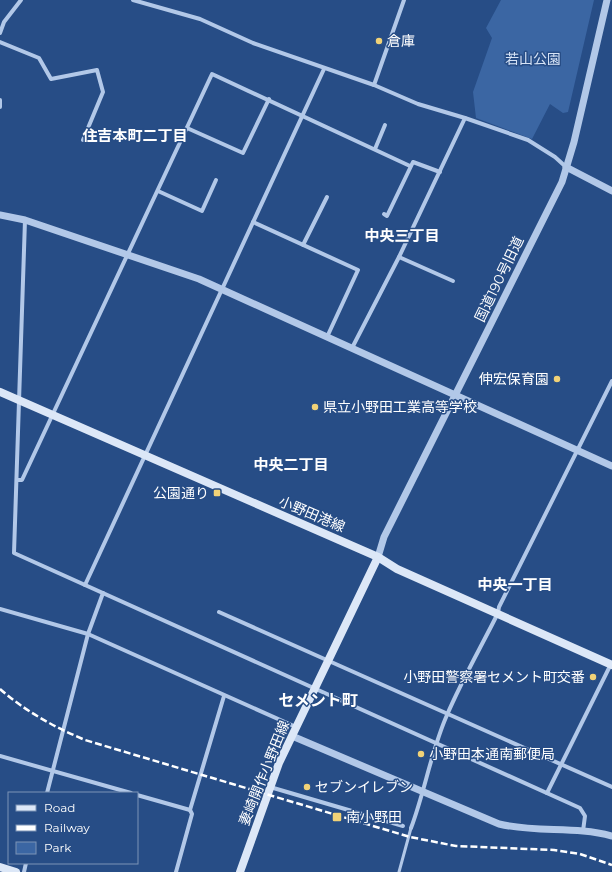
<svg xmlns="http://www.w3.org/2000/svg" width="612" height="872" font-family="Montserrat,'Noto Sans JP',sans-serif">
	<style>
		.green { fill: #3b66a3 }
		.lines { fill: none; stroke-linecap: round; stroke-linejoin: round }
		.service { stroke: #b2c8e8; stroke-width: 3 }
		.minor { stroke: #b2c8e8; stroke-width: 4 }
		.tertiary { stroke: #b2c8e8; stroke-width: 7 }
		.secondary { stroke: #dce7f7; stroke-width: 8 }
		.rail { stroke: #fff; stroke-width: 2.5; stroke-dasharray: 7 3; stroke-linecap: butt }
		.poi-dot { fill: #f1d277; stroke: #274d86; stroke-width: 1.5 }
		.labels { text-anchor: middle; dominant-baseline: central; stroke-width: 3; stroke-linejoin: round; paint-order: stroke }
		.poi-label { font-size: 14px; fill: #fff; stroke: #274d86; text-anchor: start }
		.park-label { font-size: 14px; fill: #d6e3f6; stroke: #274d86 }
		.street-label { font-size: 14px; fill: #fff; stroke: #274d86 }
		.neighbourhood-label { font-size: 15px; font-weight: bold; fill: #fff; stroke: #274d86 }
		.quarter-label { font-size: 16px; font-weight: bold; fill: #fff; stroke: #274d86 }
	</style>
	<rect width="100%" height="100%" fill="#274d86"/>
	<path class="green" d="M501 0H594L568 112 563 113 550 104 532 139 476 118 473 92 492 38 486 28Z"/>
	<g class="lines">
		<path class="service" d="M399 872 411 828"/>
		<g class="minor">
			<path d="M133 0 200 19 253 43 374 85 418 104 465 118 528 140 555 157 566 167"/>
			<path d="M0 33 4 22 21 0"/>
			<path d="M0 42 39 58 51 79 97 70 103 92 83 140"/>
			<path d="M374 85 404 0"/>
			<path d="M0 100V107"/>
			<path d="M187 128 243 153 269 99"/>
			<path d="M375 149 385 125"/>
			<path d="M158 191 202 211 216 180"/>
			<path d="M384 214 387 216 413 162 440 172"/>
			<path d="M25 220 14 553 580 808 585 816 583 831"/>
			<path d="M253 222 358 270 327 337"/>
			<path d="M303 245 327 197"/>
			<path d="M399 257 453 281"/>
			<path d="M352 348 399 257 465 118"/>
			<path d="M17 480H22L212 74 410 166"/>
			<path d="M85 585 324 69"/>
			<path d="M0 609 88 634 296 727"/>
			<path d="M219 612 612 787"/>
			<path d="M0 756 131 793"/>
			<path d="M270 787 403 826"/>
			<path d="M47 793 88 634 103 593"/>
			<path d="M547 793 611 664"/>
			<path d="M137 795 190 810"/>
			<path d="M411 828C425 791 431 751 447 715 462 680 481 647 498 613L499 607 612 381"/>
			<path d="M24 872 26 863"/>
			<path d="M176 872 192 814 190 810 224 696"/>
		</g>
		<g class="tertiary">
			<path d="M566 167 612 191"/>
			<path d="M0 215 25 220 199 279 612 466"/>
			<path d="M378 557 384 537 562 182 574 142 607 0"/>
			<path d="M292 736 499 824C536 833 575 826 612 836"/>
		</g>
		<g class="secondary">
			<path d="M0 392 378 557 397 569 612 665"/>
			<path d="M0 867 16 872"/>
			<path d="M240 872 279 763 378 557"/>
		</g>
		<path class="rail" d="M0 689C25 711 54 727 85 740L410 837 456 846 554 850 580 854 612 865"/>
	</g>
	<g class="poi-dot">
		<circle cx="379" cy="41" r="4"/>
		<circle cx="557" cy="379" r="4"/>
		<circle cx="315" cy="407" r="4"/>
		<rect x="213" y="489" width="8" height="8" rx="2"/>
		<circle cx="593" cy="677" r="4"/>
		<circle cx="421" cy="754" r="4"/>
		<circle cx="307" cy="787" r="4"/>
		<rect x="332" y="812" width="10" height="10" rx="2"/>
	</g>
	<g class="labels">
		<g class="poi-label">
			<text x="387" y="41">倉庫</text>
			<text x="549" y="379" text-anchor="end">伸宏保育園</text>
			<text x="323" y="407">県立小野田工業高等学校</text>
			<text x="209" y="493" text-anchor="end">公園通り</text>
			<text x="585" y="677" text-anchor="end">小野田警察署セメント町交番</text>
			<text x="429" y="754">小野田本通南郵便局</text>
			<text x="315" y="787">セブンイレブン</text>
			<text x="346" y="817">南小野田</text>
		</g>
		<g class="park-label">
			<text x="533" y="59">若山公園</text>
		</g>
		<g class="street-label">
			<text transform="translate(499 279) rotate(-64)">国道190号旧道</text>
			<text transform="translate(312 514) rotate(23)">小野田港線</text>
			<text transform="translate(264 773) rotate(-68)">妻崎開作小野田線</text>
		</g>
		<g class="neighbourhood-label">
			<text x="135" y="135">住吉本町二丁目</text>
			<text x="402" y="235">中央三丁目</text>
			<text x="291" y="464">中央二丁目</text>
			<text x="515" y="584">中央一丁目</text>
		</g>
		<g class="quarter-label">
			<text x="318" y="700">セメント町</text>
		</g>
	</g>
	<rect x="8" y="792" width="130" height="72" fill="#274d86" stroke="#7d94b6"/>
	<rect x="16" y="805" width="20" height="6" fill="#dce7f7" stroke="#7d94b6"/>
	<text x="44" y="812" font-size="12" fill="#ffffff">Road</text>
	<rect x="16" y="825" width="20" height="6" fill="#ffffff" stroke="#7d94b6"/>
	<text x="44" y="832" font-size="12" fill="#ffffff">Railway</text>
	<rect x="16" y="842" width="20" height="12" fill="#3b66a3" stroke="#7d94b6"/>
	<text x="44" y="852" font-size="12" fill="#ffffff">Park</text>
</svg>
